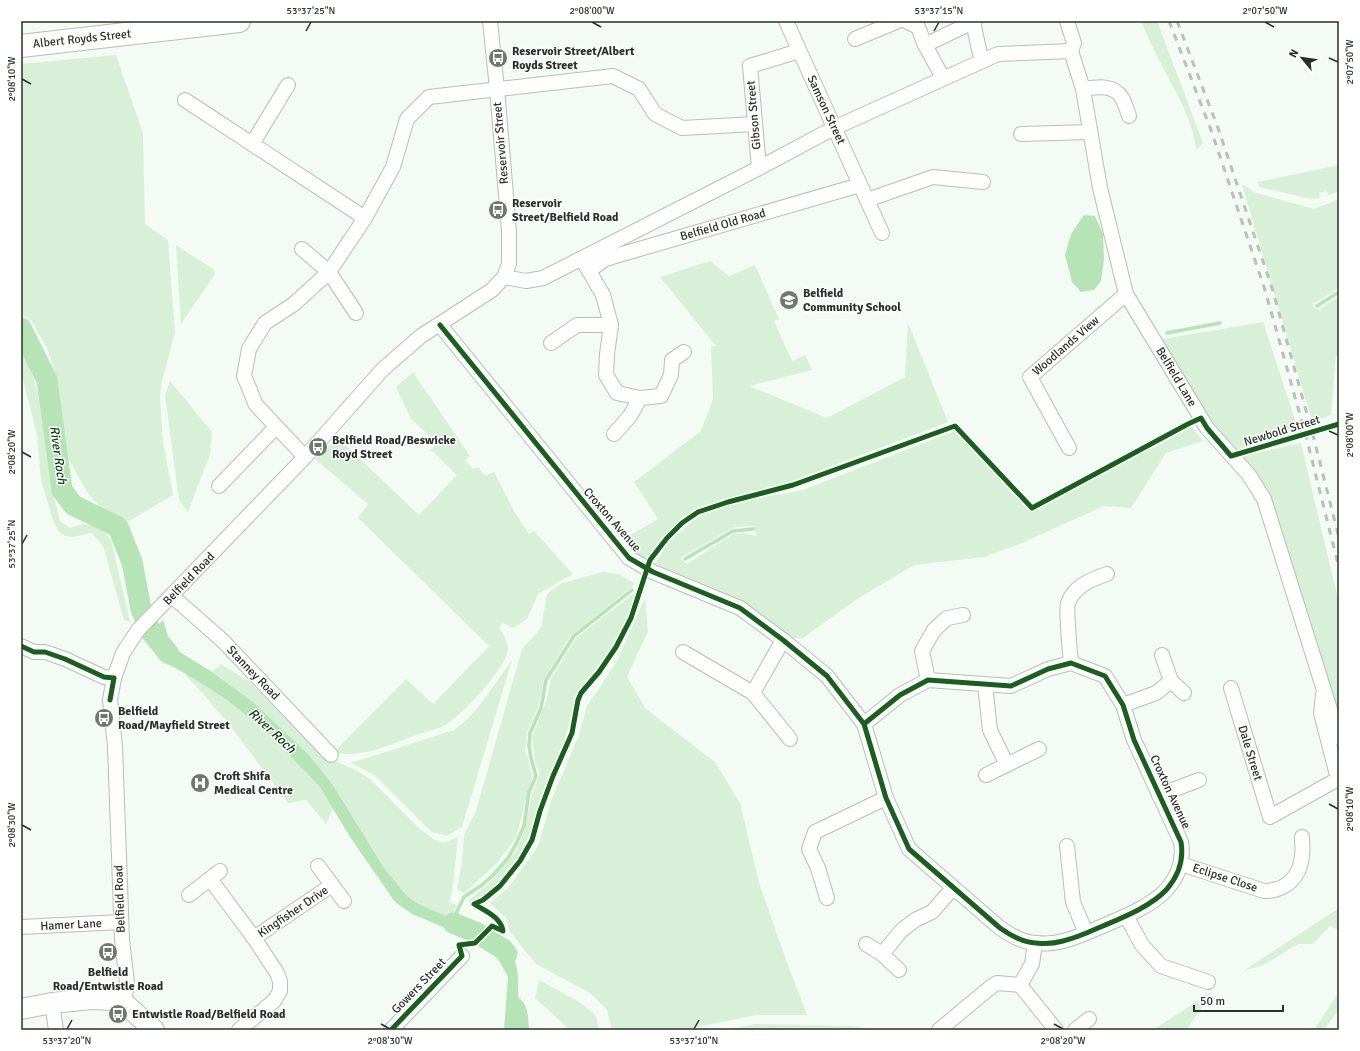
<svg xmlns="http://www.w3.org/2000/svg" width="1360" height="1051" font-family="Signika,sans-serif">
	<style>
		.green { fill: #d8f0d7; fill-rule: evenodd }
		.water { fill: #b7e4b6 }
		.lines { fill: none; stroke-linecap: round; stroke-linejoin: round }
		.stream { stroke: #b7e4b6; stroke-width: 3.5 }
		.river { stroke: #b7e4b6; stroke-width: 21 }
		.street-casing { stroke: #b8bfb8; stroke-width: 16 }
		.secondary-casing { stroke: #b8bfb8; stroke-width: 22 }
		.primary-casing { stroke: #b8bfb8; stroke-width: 24 }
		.street { stroke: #fdfefd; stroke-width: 14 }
		.secondary { stroke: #fdfefd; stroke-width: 20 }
		.primary { stroke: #fdfefd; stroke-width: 22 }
		.rail { stroke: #bdbebd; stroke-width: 3; stroke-dasharray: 7 7; stroke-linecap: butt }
		.cycleway-casing { stroke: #fff; stroke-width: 8 }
		.cycleway { stroke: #1b5e20; stroke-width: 5 }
		.ticks { fill: none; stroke: #283028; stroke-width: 1.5 }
		.labels { text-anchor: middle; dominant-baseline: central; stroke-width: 3; stroke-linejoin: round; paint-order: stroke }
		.street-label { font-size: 12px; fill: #283028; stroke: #fff }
		.poi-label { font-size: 12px; font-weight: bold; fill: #283028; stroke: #fff; text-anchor: start }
		.water-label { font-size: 13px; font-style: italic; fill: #0c370f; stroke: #fff }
		.neatline { fill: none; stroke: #283028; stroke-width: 1.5 }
		.ticks-label { font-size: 10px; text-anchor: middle; fill: #283028 }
	</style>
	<rect width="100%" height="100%" fill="#f4faf4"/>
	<g class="green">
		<path d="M1141 21H1157L1203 143 1196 150C1192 119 1182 104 1168 77 1158 59 1149 40 1141 21Z"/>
		<path d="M116 55 143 133 145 224 168 240 175 333 162 381 160 396 163 442 173 495 129 521 104 511 89 495 69 460 62 431 55 373 47 348 31 320 21 314V64Z"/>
		<path d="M1339 165V191L1329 195 1326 191 1319 193 1320 198 1311 199 1259 187 1258 182Z"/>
		<path d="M1242 185 1246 186 1253 192 1314 209 1339 199V288L1313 304 1314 308 1319 310 1339 296V356H1336L1331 415 1320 419 1313 424Z"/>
		<path d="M176 245 213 269 215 274 181 324Z"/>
		<path d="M710 261 729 276 755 265 779 319 774 321 792 361 805 355 812 370 749 386 827 418 905 377 908 323 948 422 795 480 701 508 686 516 662 538 647 561 634 553 622 540 658 519 634 482 701 431 713 399 711 346H716L660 277Z"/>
		<path d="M1263 322 1298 429 1233 451 1209 425 1162 339Z"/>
		<path d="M21 352 30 366 38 394 52 488 60 521 70 528 83 524 99 527 111 540 130 622 124 620 103 546 92 533 73 537 65 536 59 532 53 520 41 480 37 435 21 372Z"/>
		<path d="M413 372 470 456 465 460 473 469 478 467 485 476 494 472 515 513 529 534 534 531 573 574 538 594 527 619 513 628 503 623 499 628C503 633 507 640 508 647 511 664 462 715 447 724 439 729 428 731 419 734 393 743 361 760 334 752L406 679 433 704 489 646 358 518 368 504 315 459 335 440 349 448 419 515 457 475 431 450 437 443 411 419 396 387Z"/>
		<path d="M170 381 212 432 210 454 188 512 179 500 165 395Z"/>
		<path d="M1192 427 1203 441 1166 453 1131 508 1104 506 1022 543 984 557 914 565 857 599 803 638H788L752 607 722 592 655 564 668 543 695 519 714 509 733 503 803 490 955 431 1031 512ZM753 526 757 536 744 533 733 534 687 564 680 558 734 527Z"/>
		<path d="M1301 443 1339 603V717L1275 518 1238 457Z"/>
		<path d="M603 572 619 574 635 584 569 638 544 679 538 707 527 732 525 751 529 762 532 776 516 838 496 864 464 893 457 890 462 861 464 835 476 811 522 649 541 628 547 594 562 583Z"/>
		<path d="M637 591 629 616 614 645 583 685 577 697 562 748 544 792 534 823 521 856 498 886 477 901H467L486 886 516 851 525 829 532 795 540 773 535 762 532 737 546 701 551 679 576 638Z"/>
		<path d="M645 598 648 631 627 677 646 709 715 762 740 803 759 883 789 968 807 1015H757L682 1030H612L607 1010 590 993 536 964 510 932 507 919 490 903 508 888 538 846 551 801 579 735 587 706 617 661Z"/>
		<path d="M512 660 462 827 447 836 432 832 374 775 351 763 454 730 468 719 485 698Z"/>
		<path d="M221 664 250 682 328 758 358 771 370 779 421 830 435 840 444 843 458 837 452 893 449 902 457 905 450 918 417 903 407 896 384 868 333 785 309 755 253 702 212 672Z"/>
		<path d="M191 677 227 700 270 735 320 787 333 808 326 824 306 800 288 803 229 724 189 678Z"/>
		<path d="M1339 908V930L1330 926 1313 944H1298L1264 965 1243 971Z"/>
		<path d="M539 980C554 989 584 1002 595 1015 598 1019 598 1025 599 1030H567L568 1028 535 998Z"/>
		<path d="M1213 991 1186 1030H1153Z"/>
		<path d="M1339 992V1010L1324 1030H1314Z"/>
		<path d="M755 1024 850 1026 877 1030H725Z"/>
	</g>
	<g class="water">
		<path d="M1084 215 1095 216 1103 234 1104 260 1101 281 1094 290 1081 292 1072 282 1065 255 1071 234Z"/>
		<path d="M163 620 168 636 175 649 212 672 253 702 309 755 333 785 384 868 407 896 417 903 450 918 480 927 484 930 474 940 412 914 395 902 350 837 320 787 270 735 227 700 191 677 189 678 186 674 160 660 145 639Z"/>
		<path d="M489 933C517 956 519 961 518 997 529 1005 528 1017 529 1030H504L508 977 496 955 480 942Z"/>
	</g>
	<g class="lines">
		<g class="stream">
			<path d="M1317 306 1339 292"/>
			<path d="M1167 333 1220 323"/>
			<path d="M685 559 733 531 753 529"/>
			<path d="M454 923 457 911 464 897 482 885 493 875 508 858 516 844 524 826 529 792 536 776 531 758 529 746 530 733 541 708 546 680 574 636 632 590"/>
		</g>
		<g class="river">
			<path d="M21 328 47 380 62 490 73 505 118 527 132 562 141 609 151 632 169 654"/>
			<path d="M453 923 477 933 503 949 507 954"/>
		</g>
		<g class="street-casing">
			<g id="street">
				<path d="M786 21 882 233"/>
				<path d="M906 21 918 27 925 45 943 78"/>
				<path d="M1067 21 1074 43 1071 51 1083 89 1100 188 1126 294 1207 428 1249 475 1264 499 1339 738"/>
				<path d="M973 22 980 54 983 60"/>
				<path d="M855 39 898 21"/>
				<path d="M925 45 975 21"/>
				<path d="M1083 89C1097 87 1114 84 1122 98 1125 103 1127 110 1129 116"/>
				<path d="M185 100 365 218"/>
				<path d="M1021 134 1090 132"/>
				<path d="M252 144 288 85"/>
				<path d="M759 168 750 66 799 51"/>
				<path d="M867 200 933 177 983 182"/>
				<path d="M302 249 329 272 356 313"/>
				<path d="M585 264 603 295 611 325 607 354 606 375 617 393 640 398 661 396 671 375 672 360 684 352"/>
				<path d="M589 271 605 259 860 185"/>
				<path d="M504 277 526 281 543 278 759 168 834 128 998 54 1071 51"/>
				<path d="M440 325 629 558 653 572 740 608 783 640 827 676 864 724 886 798 909 849 1000 928C1010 935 1023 943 1036 943 1044 944 1056 943 1063 941 1075 938 1087 933 1098 928 1119 919 1151 907 1167 889 1179 875 1184 860 1181 842L1134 740 1123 705 1105 676 1071 663 1048 669 1011 686 928 680 900 695 864 724"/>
				<path d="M551 343 577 325H611"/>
				<path d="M614 434 630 416 640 398"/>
				<path d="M1069 448 1030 377 1126 294"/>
				<path d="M305 457 256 405 244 376 249 349 265 323 294 304 329 272 365 218 393 167 407 119 429 97 613 76 639 89 655 114 682 128 755 124"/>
				<path d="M219 486 276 427"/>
				<path d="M172 596 223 641 331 755"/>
				<path d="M21 646 34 652H45L65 659 104 677 114 678"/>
				<path d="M683 652 753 693 790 739"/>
				<path d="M1162 655 1171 681 1184 693"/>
				<path d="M1071 663C1070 653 1066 609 1068 603 1074 586 1092 579 1107 574"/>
				<path d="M928 680 922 651 934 630 947 618 963 615"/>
				<path d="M985 685 990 730 1007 765"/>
				<path d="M1231 688 1270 817 1338 779 1321 713 1323 694"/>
				<path d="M753 693 783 640"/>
				<path d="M1123 705 1156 693 1171 681"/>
				<path d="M986 775 1039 749"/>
				<path d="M1159 795 1199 780"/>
				<path d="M1067 846 1073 902 1086 933"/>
				<path d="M1181 864 1264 891C1285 891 1300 878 1302 856 1303 850 1302 843 1302 837"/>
				<path d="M318 866 344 901"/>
				<path d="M210 879 254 938 277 973 280 981V991L274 1001 239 1030"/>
				<path d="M189 895 220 871"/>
				<path d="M827 898 818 868 809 849 815 832 886 798"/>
				<path d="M1126 916 1142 945 1161 966 1208 982"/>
				<path d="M21 927 121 922"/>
				<path d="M254 938 332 885"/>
				<path d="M1035 943 1032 964 1020 985 1056 1030"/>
				<path d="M866 944 882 954 899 970"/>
				<path d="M882 954 902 930 915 920 932 912 953 888"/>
				<path d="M52 1003 56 1030"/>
				<path d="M124 1003 127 983 122 940 115 746 110 700 114 678 123 653 138 630 305 457 383 369 421 336 492 290 504 277 509 264V231L497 89 490 21"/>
				<path d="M391 1030 462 956"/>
				<path d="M939 1030 992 986 997 983 1020 985"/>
				<path d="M1075 1030 1089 1019"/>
			</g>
		</g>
		<g class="secondary-casing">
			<path id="secondary" d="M21 1009 52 1003 91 999 113 1000 124 1003 154 1030"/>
		</g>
		<g class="primary-casing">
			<path id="primary" d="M21 46 239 21"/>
		</g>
		<use href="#street" class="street"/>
		<use href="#secondary" class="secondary"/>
		<use href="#primary" class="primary"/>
		<g class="rail">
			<path d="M1169 21 1211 130 1265 290 1307 440 1339 568"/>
			<path d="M1177 21 1218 128 1272 288 1314 439 1339 538"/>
		</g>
		<g class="cycleway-casing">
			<g id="cycleway">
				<path d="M440 325 629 558 653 572 740 608 783 640 827 676 864 724 886 798 909 849 1000 928C1010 935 1023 943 1036 943 1044 944 1056 943 1063 941 1075 938 1087 933 1098 928 1119 919 1151 907 1167 889 1179 875 1184 860 1181 842L1134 740 1123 705 1105 676 1071 663 1048 669 1011 686 928 680 900 695 864 724"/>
				<path d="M21 646 34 652H45L65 659 104 677 114 678 110 700"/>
				<path d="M391 1030 462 956 459 945 475 943 492 926 503 931C501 917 485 911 474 904L483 900 500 886 520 861 532 840 540 811 553 776 572 733 578 700 581 693 599 672 616 647 631 618 650 560 667 538 682 523 698 512 728 502 793 485 955 426 1032 508 1188 424 1201 418 1207 428 1231 456 1339 424"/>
			</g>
		</g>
		<use href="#cycleway" class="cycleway"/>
	</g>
	<path class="ticks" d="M592 22 601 27M1265 22 1274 27M306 31 311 22M934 31 939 22M1329 58 1338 62M22 79 31 84M1329 431 1338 435M22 452 31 457M22 544 27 535M1329 804 1338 809M22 825 31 830M381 1024 390 1029M1054 1024 1063 1029M67 1029 72 1020M694 1029 699 1020"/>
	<defs>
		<g id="bus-disc" transform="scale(1)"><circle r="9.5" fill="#6f776f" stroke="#fff"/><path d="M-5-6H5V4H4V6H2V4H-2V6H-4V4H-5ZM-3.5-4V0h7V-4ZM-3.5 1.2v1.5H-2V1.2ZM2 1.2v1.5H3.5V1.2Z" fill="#fff"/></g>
		<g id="school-disc" transform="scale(1)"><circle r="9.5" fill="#6f776f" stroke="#fff"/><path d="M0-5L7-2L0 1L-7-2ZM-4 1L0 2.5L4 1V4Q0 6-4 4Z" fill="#fff"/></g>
		<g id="hospital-disc" transform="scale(1)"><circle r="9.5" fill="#6f776f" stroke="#fff"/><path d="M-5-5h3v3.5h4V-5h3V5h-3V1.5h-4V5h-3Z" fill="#fff"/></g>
	</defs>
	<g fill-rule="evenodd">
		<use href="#bus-disc" x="498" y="58"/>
		<use href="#bus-disc" x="498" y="210"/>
		<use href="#school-disc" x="789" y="300"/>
		<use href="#bus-disc" x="318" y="447"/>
		<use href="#bus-disc" x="104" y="718"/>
		<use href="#hospital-disc" x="200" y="783"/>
		<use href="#bus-disc" x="108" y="952"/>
		<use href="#bus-disc" x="118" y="1014"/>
	</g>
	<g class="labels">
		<g class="street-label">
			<text transform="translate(82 39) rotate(-6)">Albert Royds Street</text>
			<text transform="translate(826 110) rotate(65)">Samson Street</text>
			<text transform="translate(754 115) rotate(-95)">Gibson Street</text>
			<text transform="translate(501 143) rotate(-95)">Reservoir Street</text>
			<text transform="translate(723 225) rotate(-16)">Belfield Old Road</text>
			<text transform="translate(1066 346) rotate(-41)">Woodlands View</text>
			<text transform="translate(1176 377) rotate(59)">Belfield Lane</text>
			<text transform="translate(1282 431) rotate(-17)">Newbold Street</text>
			<text transform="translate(612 520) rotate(49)">Croxton Avenue</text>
			<text transform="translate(189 579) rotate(-46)">Belfield Road</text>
			<text transform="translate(253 673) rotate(46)">Stanney Road</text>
			<text transform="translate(1250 753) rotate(73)">Dale Street</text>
			<text transform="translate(1170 792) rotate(65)">Croxton Avenue</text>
			<text transform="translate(1225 878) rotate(18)">Eclipse Close</text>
			<text transform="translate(120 899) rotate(-92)">Belfield Road</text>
			<text transform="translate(293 912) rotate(-34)">Kingfisher Drive</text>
			<text transform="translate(71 925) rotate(-3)">Hamer Lane</text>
			<text transform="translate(419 986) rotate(-46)">Gowers Street</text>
		</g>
		<g class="poi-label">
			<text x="512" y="51">Reservoir Street/Albert<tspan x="512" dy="14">Royds Street</tspan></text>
			<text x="512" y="203">Reservoir<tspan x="512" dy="14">Street/Belfield Road</tspan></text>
			<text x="803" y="293">Belfield<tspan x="803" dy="14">Community School</tspan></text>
			<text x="332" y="440">Belfield Road/Beswicke<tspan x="332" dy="14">Royd Street</tspan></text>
			<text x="118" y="711">Belfield<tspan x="118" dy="14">Road/Mayfield Street</tspan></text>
			<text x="214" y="776">Croft Shifa<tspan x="214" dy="14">Medical Centre</tspan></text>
			<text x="108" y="972" text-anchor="middle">Belfield<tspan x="108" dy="14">Road/Entwistle Road</tspan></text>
			<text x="132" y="1014">Entwistle Road/Belfield Road</text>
		</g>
		<g class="water-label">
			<text transform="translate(58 455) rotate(82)">River Roch</text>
			<text transform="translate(272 731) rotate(43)">River Roch</text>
		</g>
	</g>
	<rect width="1360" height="1051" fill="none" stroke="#ffffff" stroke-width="44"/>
	<g transform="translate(1302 58) rotate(299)" stroke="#ffffff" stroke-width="3" paint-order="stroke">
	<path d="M0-3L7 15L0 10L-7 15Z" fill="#283028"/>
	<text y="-6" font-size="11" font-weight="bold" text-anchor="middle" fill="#283028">N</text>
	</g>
	<path d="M1194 1005v6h89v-6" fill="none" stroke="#283028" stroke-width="2"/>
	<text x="1200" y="1005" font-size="12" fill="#283028" stroke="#ffffff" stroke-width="3" paint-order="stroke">50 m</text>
	<rect x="22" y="22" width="1316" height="1007" class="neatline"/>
	<g class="ticks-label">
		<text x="311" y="14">53°37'25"N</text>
		<text x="592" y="14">2°08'00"W</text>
		<text x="939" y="14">53°37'15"N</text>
		<text x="1265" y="14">2°07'50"W</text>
		<text transform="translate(1349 62) rotate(-90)" y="4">2°07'50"W</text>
		<text transform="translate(11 79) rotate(-90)" y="4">2°08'10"W</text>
		<text transform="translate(1349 435) rotate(-90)" y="4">2°08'00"W</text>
		<text transform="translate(11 452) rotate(-90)" y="4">2°08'20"W</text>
		<text transform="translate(11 544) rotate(-90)" y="4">53°37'25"N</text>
		<text transform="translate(1349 809) rotate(-90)" y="4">2°08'10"W</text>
		<text transform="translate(11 825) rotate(-90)" y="4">2°08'30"W</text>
		<text x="67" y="1044">53°37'20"N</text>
		<text x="390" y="1044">2°08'30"W</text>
		<text x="694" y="1044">53°37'10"N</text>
		<text x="1063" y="1044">2°08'20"W</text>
	</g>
</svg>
